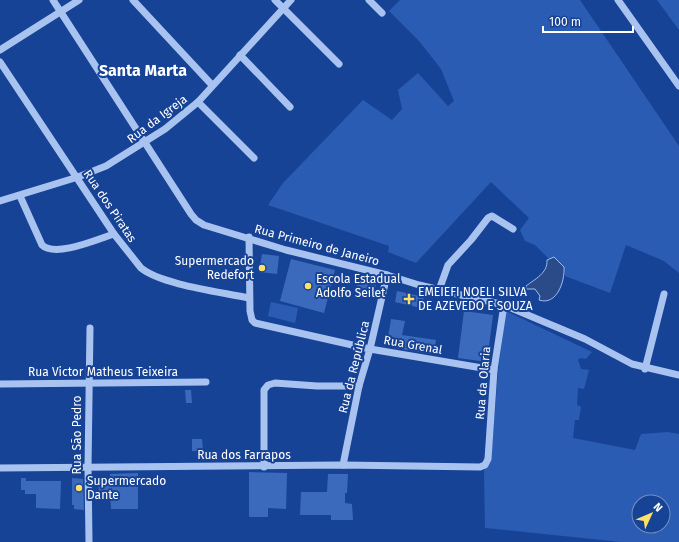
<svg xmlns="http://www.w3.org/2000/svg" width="679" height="542" font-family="'Fira Sans',sans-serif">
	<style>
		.green { fill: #2a5cb4; fill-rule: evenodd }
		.water { fill: #2a4a88; stroke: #9bbdf3 }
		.building { fill: #3b6abc }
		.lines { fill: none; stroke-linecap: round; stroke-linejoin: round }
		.minor { stroke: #a9c3f1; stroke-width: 7 }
		.poi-dot { fill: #ffe069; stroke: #174396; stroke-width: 1.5 }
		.labels { text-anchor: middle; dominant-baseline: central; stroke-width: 4; stroke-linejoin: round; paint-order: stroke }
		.street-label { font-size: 12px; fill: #fff; stroke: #174396 }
		.poi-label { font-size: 12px; fill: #fff; stroke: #174396; text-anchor: start }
		.district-label { font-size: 16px; font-weight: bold; fill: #fff; stroke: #174396 }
	</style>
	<rect width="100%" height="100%" fill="#174396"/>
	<g class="green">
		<path d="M400 0H580L679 146V273L664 261 626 245 610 293 565 276 564 267 554 257 549 259 535 245 525 241 520 230 529 218 491 182 416 263 388 252 389 246 268 205 283 183 363 100 392 120 402 109 398 90 418 73 448 106 454 101 441 69 419 41 389 11Z"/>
		<path d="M657 0H679V30Z"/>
		<path d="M271 302 298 308 295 323 268 316Z"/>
		<path d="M506 311 592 352 586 359 580 358 578 360 581 369 589 370 584 389 578 388 577 405 581 407 579 420H575L573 438 635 450 641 434 668 432 679 434V542H621L485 528 484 470 489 465 491 459 498 372ZM639 502H663V526H639Z"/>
	</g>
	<path class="water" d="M554 257 564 267C565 281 557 306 539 300L540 296 535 289H526V286C535 279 548 273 547 260Z"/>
	<g class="building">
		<path d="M262 254 279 256 277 274 259 272Z"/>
		<path d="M291 259 335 270 324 313 280 301Z"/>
		<path d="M359 275 377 279 374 294 356 290Z"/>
		<path d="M397 291 424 297 421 308 395 302Z"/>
		<path d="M438 300 451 304 450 310 437 306Z"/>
		<path d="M464 311 493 315 487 362 458 358Z"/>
		<path d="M391 319 405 321 402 335 436 340 434 354 394 348 395 346 387 344Z"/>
		<path d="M185 390H191L192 403H186Z"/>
		<path d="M192 439H202L203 451H192Z"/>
		<path d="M249 472 287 473 286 509 268 508V517H249Z"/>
		<path d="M138 473V509H111L110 490 99 491 98 482 110 481V474Z"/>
		<path d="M328 474H348L347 493H345V503L352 504 353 520H331V515H300L301 492H327Z"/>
		<path d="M21 478H26V481H61L60 509 36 508V494H25V490H21Z"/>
		<path d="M72 478 83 479 84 510 74 509V505H72Z"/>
	</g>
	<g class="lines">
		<g class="minor">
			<path d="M53 0 191 214 196 220 204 225 286 250 387 275 419 285 504 305 585 339 632 364 679 375"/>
			<path d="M133 0 212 85"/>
			<path d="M275 0 339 64"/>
			<path d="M369 0 382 13"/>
			<path d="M618 0 679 86"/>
			<path d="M0 50 79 0"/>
			<path d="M240 55 290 107"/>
			<path d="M0 62 114 234 141 268C162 285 222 292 249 298"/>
			<path d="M198 102 254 158"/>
			<path d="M20 196 42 245C55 258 98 239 114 234"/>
			<path d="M0 201 78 177 106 166 165 129 198 102 291 0"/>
			<path d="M249 237 250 311 252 320 255 323 370 349 494 370"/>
			<path d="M439 290 448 265 471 240 488 218 492 216 513 229"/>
			<path d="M645 369 664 294"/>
			<path d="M0 384 206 382"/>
			<path d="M343 465 359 386 370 349 387 275"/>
			<path d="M264 467V390L268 385 275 383 317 386H359"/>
			<path d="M0 468 343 465 480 467 485 465 488 459 494 370 504 305"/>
			<path d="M89 542 88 467 90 328"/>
		</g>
	</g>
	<g class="poi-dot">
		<circle cx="262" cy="268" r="4"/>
		<circle cx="308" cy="286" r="4"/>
		<path d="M407 293h4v4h4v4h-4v4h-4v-4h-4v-4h4z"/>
		<circle cx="79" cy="488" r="4"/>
	</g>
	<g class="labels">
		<g class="street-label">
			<text transform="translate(157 119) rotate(-37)">Rua da Igreja</text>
			<text transform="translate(110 206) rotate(56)">Rua dos Piratas</text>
			<text transform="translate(317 245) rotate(15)">Rua Primeiro de Janeiro</text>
			<text transform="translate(413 345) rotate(10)">Rua Grenal</text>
			<text transform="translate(354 367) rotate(-76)">Rua da República</text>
			<text x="103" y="372">Rua Victor Matheus Teixeira</text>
			<text transform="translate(483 383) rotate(-85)">Rua da Olaria</text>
			<text transform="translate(77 435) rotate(-90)">Rua São Pedro</text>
			<text x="244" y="455">Rua dos Farrapos</text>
		</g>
		<g class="poi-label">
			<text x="254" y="261" text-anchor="end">Supermercado<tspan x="254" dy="14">Redefort</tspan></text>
			<text x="316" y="279">Escola Estadual<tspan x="316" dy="14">Adolfo Seilet</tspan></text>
			<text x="418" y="292">EMEIEFI NOELI SILVA<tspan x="418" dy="14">DE AZEVEDO E SOUZA</tspan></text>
			<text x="87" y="481">Supermercado<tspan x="87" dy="14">Dante</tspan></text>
		</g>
		<g class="district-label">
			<text x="143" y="70">Santa Marta</text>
		</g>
	</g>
	<g transform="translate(651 514) rotate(46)"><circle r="19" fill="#174396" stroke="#748ec0"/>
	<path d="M0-3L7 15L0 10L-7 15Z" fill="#ffe069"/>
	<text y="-6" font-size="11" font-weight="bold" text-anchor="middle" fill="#ffffff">N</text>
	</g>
	<path d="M543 26v6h90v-6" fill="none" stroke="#ffffff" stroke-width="2"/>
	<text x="549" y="26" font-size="12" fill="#ffffff" stroke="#174396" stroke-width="3" paint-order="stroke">100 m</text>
</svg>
